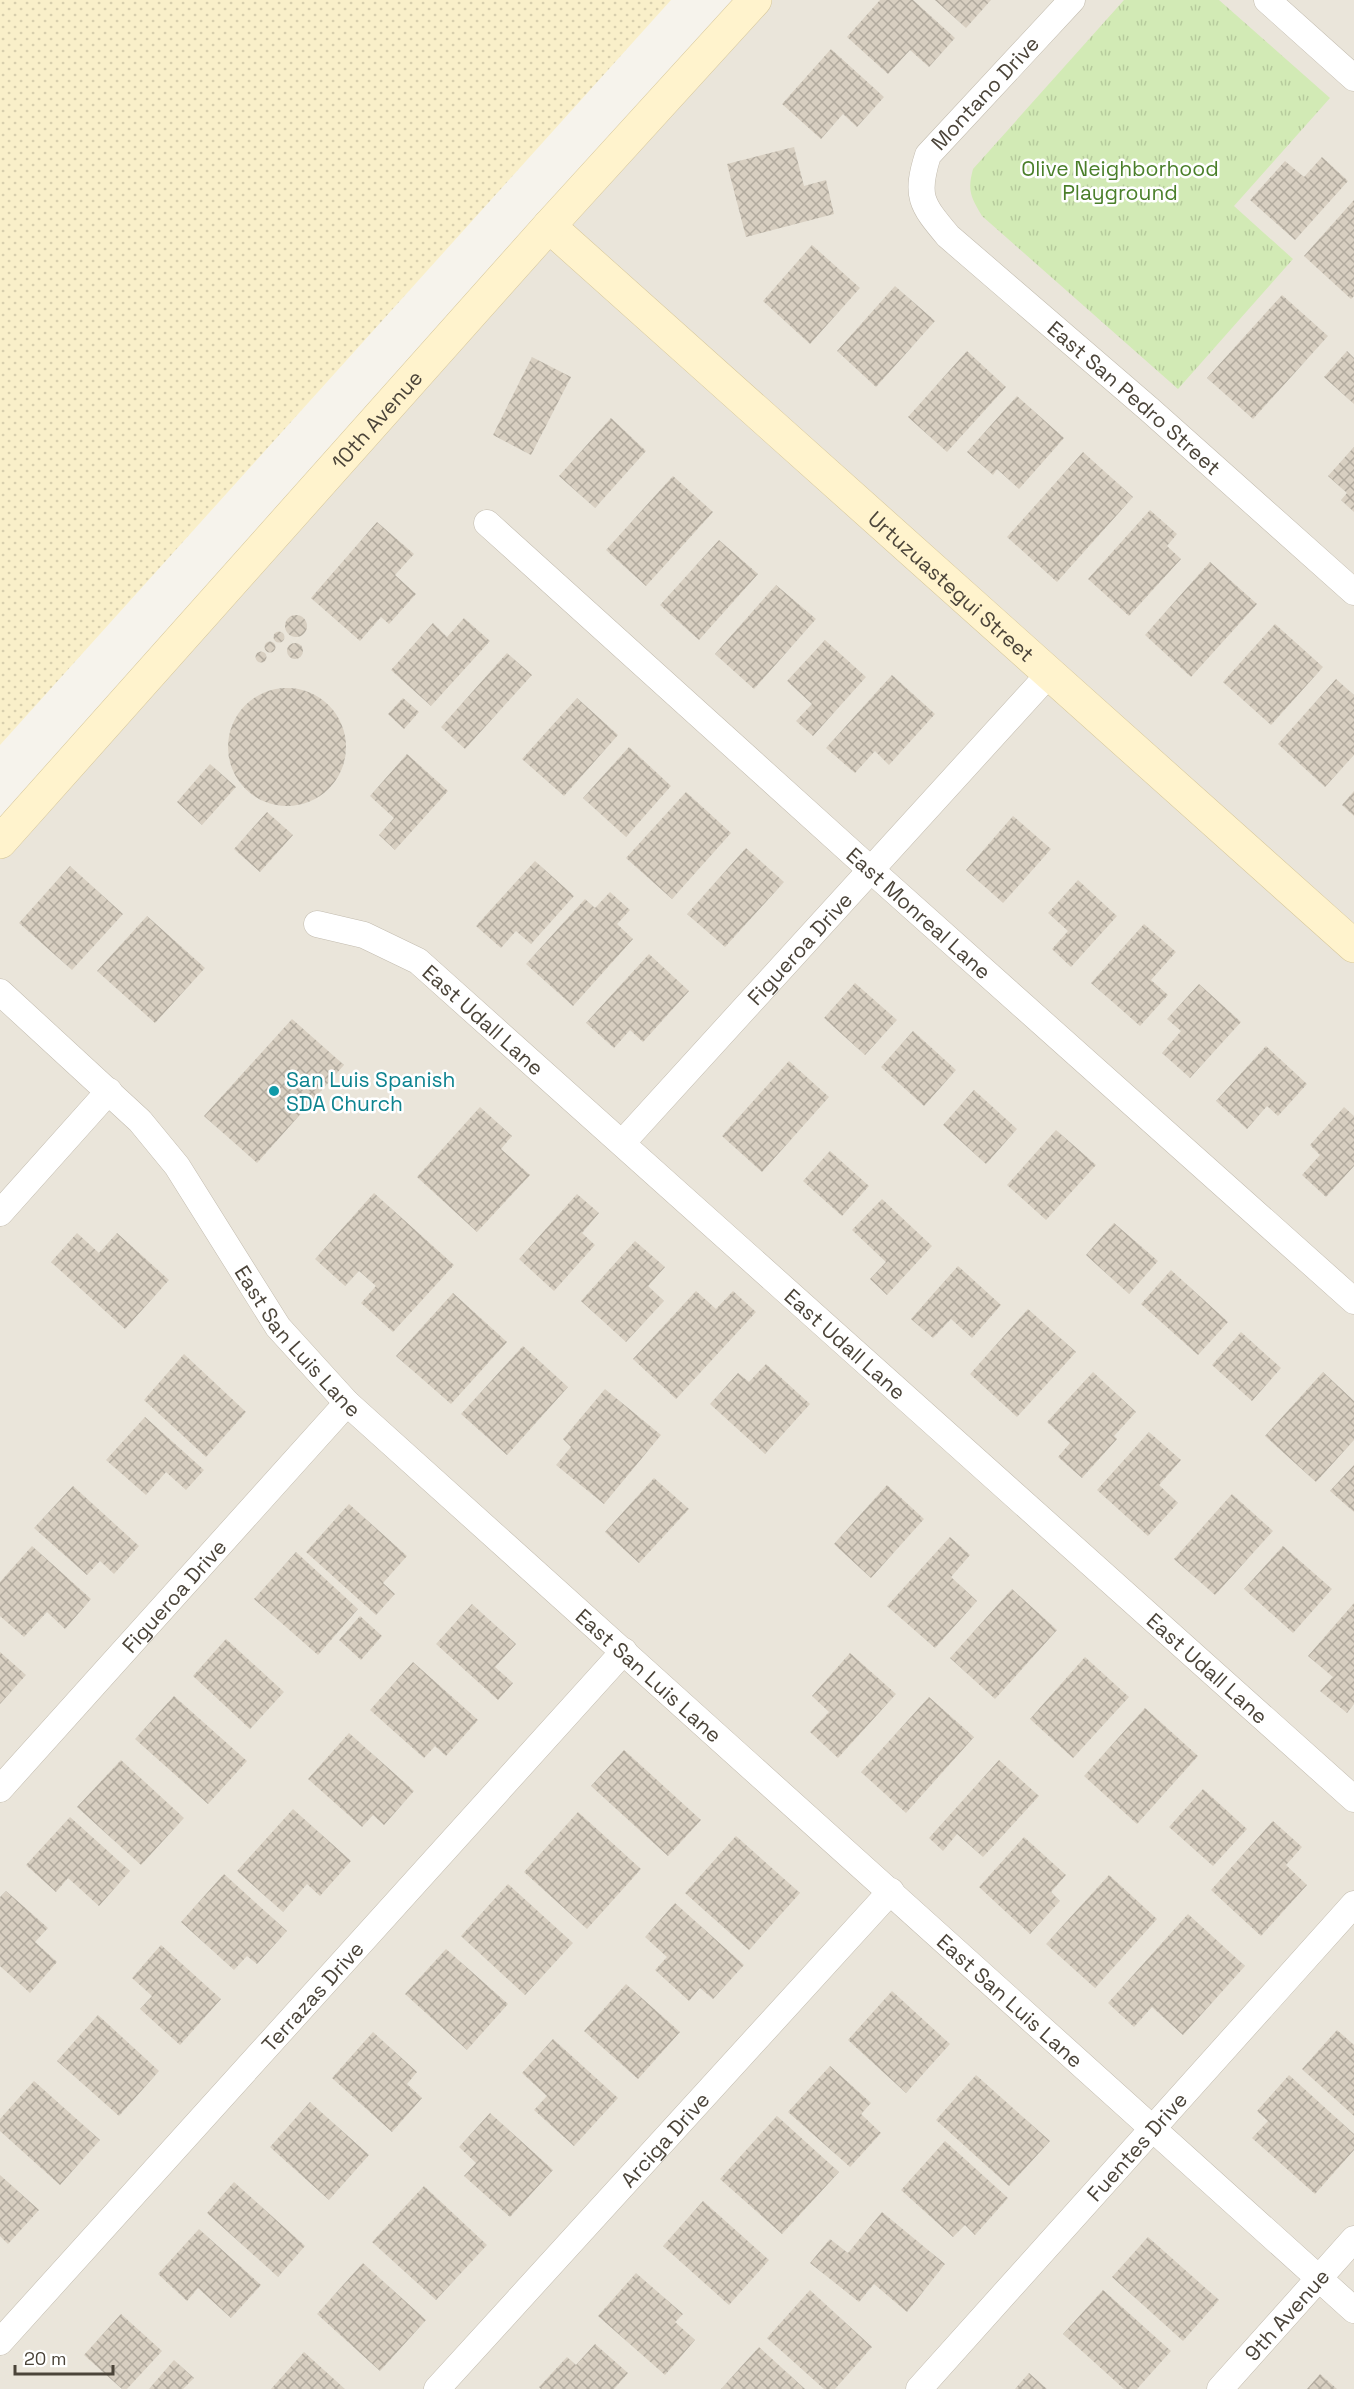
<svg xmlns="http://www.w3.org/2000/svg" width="1354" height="2389" font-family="'Space Grotesk',sans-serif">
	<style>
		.residential { fill: #eae5da }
		.grass { fill: url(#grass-tufts) }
		.sand { fill: url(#sand-dots) }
		.building { fill: url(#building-cross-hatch) }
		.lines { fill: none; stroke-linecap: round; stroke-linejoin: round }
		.street-casing { stroke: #c2bbae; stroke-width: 27 }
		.secondary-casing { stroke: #d6c79b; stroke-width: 34 }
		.street { stroke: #fff; stroke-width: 26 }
		.secondary { stroke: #fff3cd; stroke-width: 33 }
		.culture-dot { fill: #0f9aa8; stroke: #fff; stroke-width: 2 }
		.labels { text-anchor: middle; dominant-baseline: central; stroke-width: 5; stroke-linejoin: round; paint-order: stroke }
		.street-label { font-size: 21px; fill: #4b4439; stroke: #fff }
		.park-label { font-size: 21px; fill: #4a7f2a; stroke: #fff }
		.culture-label { font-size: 21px; fill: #0d838f; stroke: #fff; text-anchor: start }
	</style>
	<defs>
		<pattern id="grass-tufts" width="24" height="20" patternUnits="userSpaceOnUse" patternTransform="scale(1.5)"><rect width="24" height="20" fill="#d2eab5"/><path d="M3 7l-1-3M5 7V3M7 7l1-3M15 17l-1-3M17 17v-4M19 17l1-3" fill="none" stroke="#b6ca9c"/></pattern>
		<pattern id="sand-dots" width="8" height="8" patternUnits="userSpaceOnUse" patternTransform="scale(1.5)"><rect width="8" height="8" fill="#f9efc9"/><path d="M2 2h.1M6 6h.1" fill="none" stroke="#d7cead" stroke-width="1.8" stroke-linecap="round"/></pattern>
		<pattern id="building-cross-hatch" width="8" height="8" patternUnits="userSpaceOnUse" patternTransform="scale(1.5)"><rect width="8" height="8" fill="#d8cfc1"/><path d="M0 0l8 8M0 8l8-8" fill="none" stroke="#b1aa9e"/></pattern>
	</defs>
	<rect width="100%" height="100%" fill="#f6f3ec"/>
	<path class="residential" d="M755 0H1354V2389H0V842Z"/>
	<path class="grass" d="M1124 0H1219L1330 98 1234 206 1293 259 1178 389 982 216C971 197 967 191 973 169Z"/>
	<path class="sand" d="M0 0H671L0 745Z"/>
	<g class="building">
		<path d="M880 0H913L955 38 929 67 910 50 888 74 847 37Z"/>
		<path d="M935 0H991L966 28Z"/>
		<path d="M831 49 884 97 857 127 843 114 821 139 782 104Z"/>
		<path d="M794 147 804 186 826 180 834 214 746 237 727 164Z"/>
		<path d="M1322 157 1348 181 1295 240 1250 200 1285 161 1304 177Z"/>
		<path d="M1354 200V296L1351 299 1304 256Z"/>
		<path d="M812 245 860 288 810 344 763 301Z"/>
		<path d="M895 286 935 321 876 387 837 351Z"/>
		<path d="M1282 295 1328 336 1253 419 1207 378Z"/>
		<path d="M967 351 1006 387 947 452 908 417Z"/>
		<path d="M1347 351 1354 358V404L1324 377Z"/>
		<path d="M532 357 571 377 531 455 493 435Z"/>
		<path d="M1017 396 1064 438 1019 489 997 469 993 475 967 452Z"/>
		<path d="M611 418 646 451 595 508 559 476Z"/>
		<path d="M1354 447V512L1341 500 1347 493 1328 476Z"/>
		<path d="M1083 452 1133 497 1057 582 1007 537Z"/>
		<path d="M673 476 713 512 646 586 606 550Z"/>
		<path d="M1150 510 1177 534 1167 546 1181 559 1129 616 1088 579Z"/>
		<path d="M377 522 414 554 395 575 416 594 389 624 381 617 360 641 311 598Z"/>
		<path d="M719 540 758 574 699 640 660 605Z"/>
		<path d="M1210 562 1257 604 1191 677 1145 635Z"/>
		<path d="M776 585 816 619 754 689 715 654Z"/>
		<circle cx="296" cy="626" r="11"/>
		<path d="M464 618 490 641 431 706 391 670 433 623 447 637Z"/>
		<path d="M1275 624 1323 667 1271 725 1223 682Z"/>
		<circle cx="279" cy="637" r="5.5"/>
		<path d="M825 640 866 677 813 736 796 721 812 704 787 681Z"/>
		<circle cx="270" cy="647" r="5.5"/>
		<circle cx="295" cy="651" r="8"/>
		<circle cx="261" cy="657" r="5.5"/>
		<path d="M507 653 532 675 465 749 441 727Z"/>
		<path d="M892 675 935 714 889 765 875 751 855 773 826 748Z"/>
		<path d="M1336 679 1354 695V755L1325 787 1278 744Z"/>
		<circle cx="287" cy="747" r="59"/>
		<path d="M403 698 419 712 404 729 388 714Z"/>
		<path d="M577 698 618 735 564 796 522 759Z"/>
		<path d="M629 747 671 786 626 837 583 798Z"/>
		<path d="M407 754 448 791 395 850 379 835 394 818 370 796Z"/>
		<path d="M210 764 236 787 202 825 177 802Z"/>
		<path d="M1354 791V816L1342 805Z"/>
		<path d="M686 792 731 833 672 899 626 858Z"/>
		<path d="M267 812 293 835 260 872 234 849Z"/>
		<path d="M1013 816 1051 849 1003 903 966 870Z"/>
		<path d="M746 848 784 882 725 947 687 914Z"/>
		<path d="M535 861 574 896 531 944 516 931 501 948 476 926Z"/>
		<path d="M70 866 123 914 72 970 19 923Z"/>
		<path d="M1078 880 1117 916 1071 967 1052 949 1068 931 1048 913Z"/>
		<path d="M610 892 630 910 617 924 633 939 573 1006 526 964 585 899 595 908Z"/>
		<path d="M147 916 205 968 155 1023 97 971Z"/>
		<path d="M1144 924 1176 952 1151 980 1168 995 1140 1026 1091 983Z"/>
		<path d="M649 954 689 991 643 1042 630 1030 614 1048 586 1023Z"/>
		<path d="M855 983 897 1020 865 1055 824 1018Z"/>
		<path d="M1199 984 1241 1022 1190 1078 1162 1053 1181 1031 1167 1019Z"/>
		<path d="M292 1019 344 1065 257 1163 204 1116Z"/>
		<path d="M913 1031 956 1070 924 1106 881 1067Z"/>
		<path d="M1266 1046 1307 1084 1278 1116 1267 1106 1247 1129 1216 1101Z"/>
		<path d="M789 1061 829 1097 762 1172 722 1136Z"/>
		<path d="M974 1090 1017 1129 986 1164 943 1125Z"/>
		<path d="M480 1107 512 1136 501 1149 530 1175 477 1232 417 1177Z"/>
		<path d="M1344 1107 1354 1116V1166L1326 1197 1302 1175 1320 1155 1310 1145Z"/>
		<path d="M1056 1130 1096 1165 1046 1220 1007 1185Z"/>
		<path d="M830 1151 869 1186 842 1216 803 1181Z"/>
		<path d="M374 1193 454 1265 393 1332 361 1303 376 1286 359 1271 345 1286 315 1259Z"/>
		<path d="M577 1194 599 1213 582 1233 595 1245 554 1291 519 1259Z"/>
		<path d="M882 1199 932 1246 887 1295 870 1279 886 1262 852 1230Z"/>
		<path d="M1114 1223 1158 1261 1129 1294 1086 1255Z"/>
		<path d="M77 1233 99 1253 117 1233 169 1280 125 1329 51 1262Z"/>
		<path d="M635 1241 665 1267 648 1286 664 1301 626 1342 581 1301Z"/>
		<path d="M958 1266 1001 1305 972 1338 951 1319 933 1338 911 1319Z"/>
		<path d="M1171 1270 1228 1322 1198 1355 1141 1304Z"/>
		<path d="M696 1291 716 1309 733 1291 756 1312 676 1399 633 1359Z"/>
		<path d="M453 1293 507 1342 451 1404 396 1356Z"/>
		<path d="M1028 1309 1076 1352 1017 1417 970 1374Z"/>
		<path d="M1241 1332 1281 1368 1252 1401 1212 1365Z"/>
		<path d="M523 1346 568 1387 507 1455 461 1414Z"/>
		<path d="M184 1354 246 1412 206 1457 144 1400Z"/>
		<path d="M766 1364 810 1404 765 1454 710 1404 738 1373 749 1382Z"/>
		<path d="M1093 1372 1136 1412 1114 1436 1117 1439 1082 1478 1058 1457 1070 1443 1047 1422Z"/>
		<path d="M1323 1372 1354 1401V1440L1316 1482 1265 1436Z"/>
		<path d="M605 1389 661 1435 604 1504 556 1465 571 1447 563 1439Z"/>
		<path d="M145 1417 204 1470 186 1490 166 1472 146 1495 106 1460Z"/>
		<path d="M1149 1432 1181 1460 1159 1485 1178 1503 1148 1536 1097 1490Z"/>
		<path d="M1354 1465V1512L1330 1491Z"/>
		<path d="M654 1478 689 1509 639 1563 605 1532Z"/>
		<path d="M887 1485 924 1519 871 1578 834 1544Z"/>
		<path d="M73 1486 139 1546 114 1574 100 1561 87 1575 34 1528Z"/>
		<path d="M1232 1494 1273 1531 1215 1595 1174 1559Z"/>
		<path d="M349 1504 407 1556 383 1583 395 1594 376 1615 306 1552Z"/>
		<path d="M950 1537 970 1555 951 1577 977 1601 935 1648 887 1606Z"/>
		<path d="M32 1546 91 1599 65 1629 47 1612 24 1637 0 1616V1582Z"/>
		<path d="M1283 1546 1332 1589 1293 1633 1244 1589Z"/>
		<path d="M296 1552 358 1609 318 1655 254 1599Z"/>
		<path d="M1012 1589 1057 1630 995 1699 950 1658Z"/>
		<path d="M1354 1603V1704L1347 1713 1320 1691 1333 1677 1308 1656Z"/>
		<path d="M472 1604 516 1644 495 1667 513 1683 498 1700 436 1644Z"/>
		<path d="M360 1616 382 1636 361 1660 339 1640Z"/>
		<path d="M226 1639 284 1692 250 1729 193 1676Z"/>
		<path d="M0 1652 26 1675 0 1704Z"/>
		<path d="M850 1653 896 1694 838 1758 810 1732 829 1712 812 1696Z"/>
		<path d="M1085 1657 1129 1697 1073 1758 1030 1719Z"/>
		<path d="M413 1662 478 1720 446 1756 435 1746 424 1758 370 1710Z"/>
		<path d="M174 1696 247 1761 208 1804 135 1739Z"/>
		<path d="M929 1697 974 1737 906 1813 861 1772Z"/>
		<path d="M1145 1708 1198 1756 1137 1824 1084 1776Z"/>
		<path d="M349 1733 414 1791 384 1825 373 1815 362 1827 308 1779Z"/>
		<path d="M624 1750 701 1820 668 1856 591 1786Z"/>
		<path d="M121 1760 184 1818 141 1865 77 1807Z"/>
		<path d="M999 1760 1039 1796 983 1857 957 1834 943 1851 929 1838Z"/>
		<path d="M1203 1789 1247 1829 1213 1866 1169 1827Z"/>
		<path d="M293 1809 351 1861 320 1896 307 1884 283 1912 237 1871Z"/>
		<path d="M578 1812 641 1869 587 1929 524 1872Z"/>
		<path d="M70 1817 130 1871 99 1906 68 1878 56 1892 26 1865Z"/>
		<path d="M1273 1821 1302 1847 1286 1865 1307 1885 1261 1936 1211 1890Z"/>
		<path d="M736 1836 800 1893 749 1950 685 1893Z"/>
		<path d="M1024 1837 1066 1875 1051 1892 1060 1901 1030 1934 979 1887Z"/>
		<path d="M224 1874 287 1931 257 1964 247 1956 234 1970 181 1922Z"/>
		<path d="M1109 1875 1157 1919 1095 1988 1046 1944Z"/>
		<path d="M508 1884 573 1943 525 1995 461 1936Z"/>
		<path d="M6 1891 48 1928 35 1942 57 1962 30 1993 0 1966V1897Z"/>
		<path d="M675 1903 744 1965 713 1999 700 1988 689 2001 655 1970 667 1957 645 1937Z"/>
		<path d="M1188 1914 1245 1966 1183 2035 1152 2007 1134 2027 1108 2003Z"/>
		<path d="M161 1945 221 1999 180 2045 140 2009 152 1996 132 1978Z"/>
		<path d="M446 1949 508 2004 467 2050 405 1994Z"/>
		<path d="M626 1984 680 2032 638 2079 584 2031Z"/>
		<path d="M892 1991 950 2044 906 2093 848 2040Z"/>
		<path d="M98 2015 159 2071 119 2116 57 2061Z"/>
		<path d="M1337 2030 1354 2045V2116L1302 2069Z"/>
		<path d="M373 2032 417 2072 407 2084 422 2098 392 2132 332 2078Z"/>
		<path d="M553 2039 618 2098 574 2146 534 2110 547 2096 522 2073Z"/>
		<path d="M830 2066 871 2103 861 2114 881 2133 850 2167 788 2112Z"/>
		<path d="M976 2075 1050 2141 1009 2186 936 2120Z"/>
		<path d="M1289 2075 1354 2134V2150L1315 2194 1252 2138 1268 2121 1257 2111Z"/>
		<path d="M34 2081 100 2140 60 2185 0 2131V2119Z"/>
		<path d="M310 2102 369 2155 329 2200 270 2147Z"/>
		<path d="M490 2113 553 2170 510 2217 464 2176 476 2163 459 2147Z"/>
		<path d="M777 2116 839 2172 782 2234 720 2179Z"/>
		<path d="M945 2141 1008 2198 975 2235 965 2225 953 2237 901 2190Z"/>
		<path d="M0 2175 39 2210 8 2244 0 2236Z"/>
		<path d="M234 2182 305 2246 278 2277 207 2213Z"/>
		<path d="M424 2186 487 2245 436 2300 372 2242Z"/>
		<path d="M703 2201 769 2260 729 2305 663 2246Z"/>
		<path d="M882 2212 945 2264 907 2312 874 2284 859 2302 810 2263 830 2239 848 2253Z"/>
		<path d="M199 2229 261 2285 231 2318 198 2288 187 2301 158 2274Z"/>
		<path d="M1148 2237 1219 2300 1183 2341 1112 2277Z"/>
		<path d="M363 2263 426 2320 380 2371 317 2314Z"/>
		<path d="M636 2273 683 2314 675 2322 695 2340 665 2375 598 2316Z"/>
		<path d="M810 2290 872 2347 835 2389H824L767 2338Z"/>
		<path d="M1103 2290 1171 2351 1137 2389H1124L1063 2334Z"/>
		<path d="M121 2314 162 2351 127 2389H122L84 2355Z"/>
		<path d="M595 2344 628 2373 614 2389H541L539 2387 567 2357 576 2365Z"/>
		<path d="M759 2347 805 2389H721Z"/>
		<path d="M304 2352 345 2389H271Z"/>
		<path d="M174 2360 194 2378 183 2389H149Z"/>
		<path d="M1029 2373 1047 2389H1015Z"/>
		<path d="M1320 2374 1337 2389H1307Z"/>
	</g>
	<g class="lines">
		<g class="street-casing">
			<g id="street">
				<path id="s1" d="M1072 0 928 155C915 196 921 204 948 236L1150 410 1354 592"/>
				<path d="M1267 0 1354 78"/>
				<path id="s2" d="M487 523 871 870 1354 1301"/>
				<path id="s3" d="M317 924 364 935 418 961 1354 1799"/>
				<path id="s4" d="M0 992 140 1121 177 1166 278 1327 347 1403 1354 2310"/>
				<path id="s5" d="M623 1142 1050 673"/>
				<path d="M0 1213 109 1091"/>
				<path id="s6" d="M0 1789 347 1403"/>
				<path id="s7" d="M0 2342 624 1651"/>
				<path id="s8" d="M437 2389 891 1891"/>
				<path id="s9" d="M919 2389 1354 1904"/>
				<path id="s10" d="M1220 2389 1354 2239"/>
			</g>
		</g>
		<g class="secondary-casing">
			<g id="secondary">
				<path id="s11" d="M549 226 1354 946"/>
				<path id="s12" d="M0 842 549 226 755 0"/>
			</g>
		</g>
		<use href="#street" class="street"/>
		<use href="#secondary" class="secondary"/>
	</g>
	<circle class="culture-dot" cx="274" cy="1091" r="6"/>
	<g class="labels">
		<g class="street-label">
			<text transform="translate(985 93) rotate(-47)">Montano Drive</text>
			<text stroke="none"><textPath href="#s1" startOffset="548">East San Pedro Street</textPath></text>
			<text stroke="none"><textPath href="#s12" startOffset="566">10th Avenue</textPath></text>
			<text stroke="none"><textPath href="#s11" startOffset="540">Urtuzuastegui Street</textPath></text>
			<text stroke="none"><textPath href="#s2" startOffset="582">East Monreal Lane</textPath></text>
			<text stroke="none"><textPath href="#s5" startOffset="262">Figueroa Drive</textPath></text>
			<text stroke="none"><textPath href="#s3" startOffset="196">East Udall Lane</textPath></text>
			<text stroke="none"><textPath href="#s4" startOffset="462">East San Luis Lane</textPath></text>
			<text stroke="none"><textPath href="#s3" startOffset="682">East Udall Lane</textPath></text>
			<text stroke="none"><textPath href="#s6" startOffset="260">Figueroa Drive</textPath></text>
			<text stroke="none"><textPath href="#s3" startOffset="1168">East Udall Lane</textPath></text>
			<text stroke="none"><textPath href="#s4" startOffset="948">East San Luis Lane</textPath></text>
			<text stroke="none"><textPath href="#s7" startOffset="466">Terrazas Drive</textPath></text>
			<text stroke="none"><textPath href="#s4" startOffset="1434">East San Luis Lane</textPath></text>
			<text stroke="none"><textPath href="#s8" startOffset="338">Arciga Drive</textPath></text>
			<text stroke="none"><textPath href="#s9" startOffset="326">Fuentes Drive</textPath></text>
			<text stroke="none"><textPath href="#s10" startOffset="100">9th Avenue</textPath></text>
		</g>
		<g class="park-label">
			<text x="1120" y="168">Olive Neighborhood<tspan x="1120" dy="24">Playground</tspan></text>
		</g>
		<g class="culture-label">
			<text x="286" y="1079">San Luis Spanish<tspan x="286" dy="24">SDA Church</tspan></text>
		</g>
	</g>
	<path d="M15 2365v9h98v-9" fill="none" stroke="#4b4439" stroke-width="3"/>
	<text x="24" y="2365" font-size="18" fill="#4b4439" stroke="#ffffff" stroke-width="4.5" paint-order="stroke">20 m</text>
</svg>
